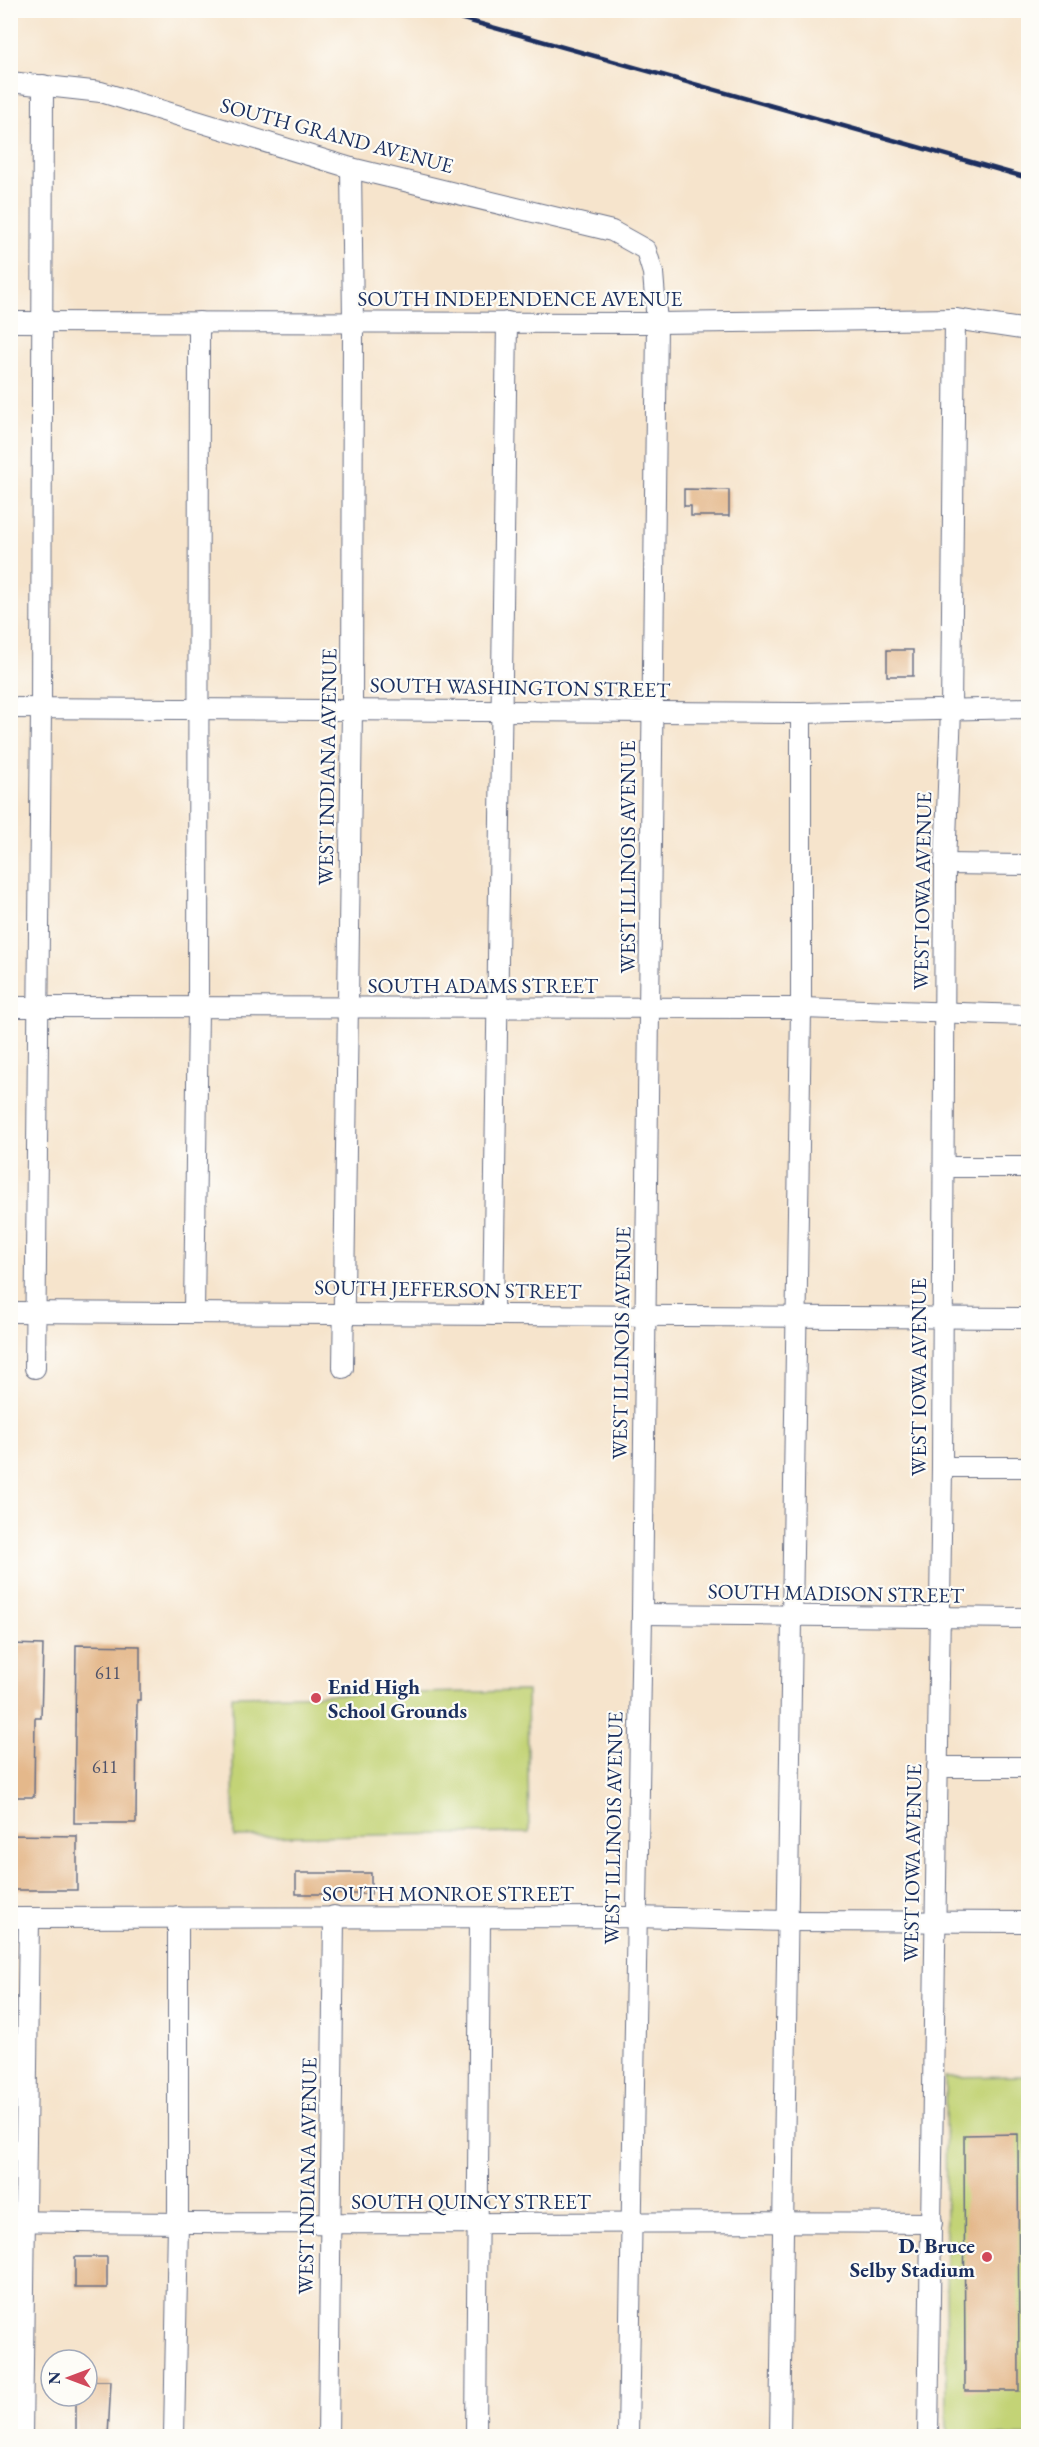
<svg xmlns="http://www.w3.org/2000/svg" width="1039" height="2447" font-family="'EB Garamond',serif">
	<style>
		.green { fill: #c3d376; stroke: #6f816a; stroke-width: 1.5 }
		.building { fill: #e4b88b }
		.lines { fill: none; stroke-linecap: round; stroke-linejoin: round }
		.minor-casing { stroke: #686e84; stroke-width: 22 }
		.minor { stroke: #fff; stroke-width: 20 }
		.rail { stroke: #1b2f5e; stroke-width: 4.5 }
		.poi-dot { fill: #d1495b; stroke: #fdfcf7; stroke-width: 2 }
		.labels { text-anchor: middle; dominant-baseline: central; stroke-width: 4.5; stroke-linejoin: round; paint-order: stroke }
		.number-label { font-size: 18px; fill: #4d5169 }
		.street-label { font-size: 21px; fill: #1b2f5e; stroke: #fdfcf7 }
		.poi-label { font-size: 21px; font-weight: bold; fill: #1b2f5e; stroke: #fdfcf7; text-anchor: start }
	</style>
	<rect width="100%" height="100%" fill="#fdfcf7"/>
	<filter id="ink" filterUnits="userSpaceOnUse"><feTurbulence type="fractalNoise" baseFrequency=".0167" numOctaves="2"/><feDisplacementMap in="SourceGraphic" scale="12" xChannelSelector="R" yChannelSelector="G"/><feConvolveMatrix kernelMatrix="1 2 1 2 8 2 1 2 1" color-interpolation-filters="sRGB"/></filter>
	<filter id="wash" filterUnits="userSpaceOnUse"><feTurbulence type="fractalNoise" baseFrequency=".008" numOctaves="4" result="noise"/><feDisplacementMap in="SourceGraphic" scale="24" xChannelSelector="R" yChannelSelector="G"/><feGaussianBlur stdDeviation="1.35" result="paint"/><feColorMatrix in="noise" values="0 0 0 0 0 0 0 0 0 0 0 0 0 0 0 0 0 1.4 0 .05"/><feComposite in="paint" operator="in"/></filter>
	<g filter="url(#wash)">
		<rect width="100%" height="100%" fill="#f6e4cc"/>
		<g class="green">
			<path d="M527 1691 529 1833 234 1837 232 1696Z"/>
			<path d="M1028 2076V2436H947L945 2077Z"/>
		</g>
		<g id="blocks">
			<g class="building">
				<path d="M684 489 729 490V516H691V506H684Z"/>
				<rect x="887" y="650" width="26" height="26"/>
				<path d="M10 1644 43 1645 41 1718H35L34 1797H10Z"/>
				<path d="M76 1645 140 1646V1700H137L136 1823H74Z"/>
				<path d="M10 1835 77 1836V1890H10Z"/>
				<rect x="296" y="1873" width="75" height="21"/>
				<path d="M1018 2134 1019 2391H965L964 2135Z"/>
				<rect x="75" y="2257" width="32" height="31"/>
				<path d="M87 2381H111L108 2436H76V2396H87Z"/>
			</g>
		</g>
	</g>
	<g filter="url(#ink)">
		<use href="#blocks" fill-opacity="0" stroke="#686e84" stroke-width="1.5"/>
		<g class="lines">
			<g class="minor-casing">
				<g id="minor">
					<path d="M10 82 101 92 351 168 612 231 646 250 653 273 657 323 642 1614 628 2436"/>
					<path d="M10 322 657 323 955 319 1028 330"/>
					<path d="M10 708 801 713 1028 708"/>
					<path d="M945 864 1028 865"/>
					<path d="M10 1007 801 1008 1028 1015"/>
					<path d="M945 1167H1028"/>
					<path d="M10 1312 1028 1318"/>
					<path d="M194 1312 198 1008 199 322"/>
					<path d="M493 1315 507 322"/>
					<path d="M35 1368 41 708 43 85"/>
					<path d="M343 1368 352 709 353 321 351 168"/>
					<path d="M942 1467H1028"/>
					<path d="M642 1614 1028 1618"/>
					<path d="M937 1767H1028"/>
					<path d="M10 1918 635 1917 788 1921 1028 1922"/>
					<path d="M10 2221C318 2227 625 2220 932 2223"/>
					<path d="M22 2436 29 1918"/>
					<path d="M174 2436 178 2223V1917"/>
					<path d="M328 2436 334 1916"/>
					<path d="M476 2436 480 1918"/>
					<path d="M780 2436 801 1008V713"/>
					<path d="M928 2436 942 1467 945 864 951 710 955 319"/>
				</g>
			</g>
			<use href="#minor" class="minor"/>
			<path class="rail" d="M431 10 1028 178"/>
		</g>
	</g>
	<g class="poi-dot">
		<circle cx="316" cy="1698" r="6"/>
		<circle cx="987" cy="2257" r="6"/>
	</g>
	<g class="labels">
		<g class="number-label">
			<text x="108" y="1672">611</text>
			<text x="105" y="1766">611</text>
		</g>
		<g class="street-label">
			<text transform="translate(337 135) rotate(15)">SOUTH GRAND AVENUE</text>
			<text x="520" y="298">SOUTH INDEPENDENCE AVENUE</text>
			<text transform="translate(520 687) rotate(1)">SOUTH WASHINGTON STREET</text>
			<text transform="translate(327 767) rotate(-89)">WEST INDIANA AVENUE</text>
			<text transform="translate(627 857) rotate(-90)">WEST ILLINOIS AVENUE</text>
			<text transform="translate(922 891) rotate(-89)">WEST IOWA AVENUE</text>
			<text x="483" y="985">SOUTH ADAMS STREET</text>
			<text transform="translate(448 1289) rotate(1)">SOUTH JEFFERSON STREET</text>
			<text transform="translate(621 1343) rotate(-89)">WEST ILLINOIS AVENUE</text>
			<text transform="translate(918 1377) rotate(-90)">WEST IOWA AVENUE</text>
			<text transform="translate(836 1593) rotate(1)">SOUTH MADISON STREET</text>
			<text transform="translate(613 1828) rotate(-89)">WEST ILLINOIS AVENUE</text>
			<text transform="translate(912 1863) rotate(-89)">WEST IOWA AVENUE</text>
			<text x="448" y="1893">SOUTH MONROE STREET</text>
			<text transform="translate(307 2176) rotate(-89)">WEST INDIANA AVENUE</text>
			<text x="471" y="2201">SOUTH QUINCY STREET</text>
		</g>
		<g class="poi-label">
			<text x="328" y="1686">Enid High<tspan x="328" dy="24">School Grounds</tspan></text>
			<text x="975" y="2245" text-anchor="end">D. Bruce<tspan x="975" dy="24">Selby Stadium</tspan></text>
		</g>
	</g>
	<rect width="1039" height="2447" fill="none" stroke="#fdfcf7" stroke-width="36"/>
	<g transform="translate(69 2378) rotate(270)"><circle r="28" fill="#fdfcf7" stroke="#a3aaba" stroke-width="1.5"/>
	<path d="M0-4.5L10 22L0 15L-10 22Z" fill="#d1495b"/>
	<text y="-9" font-size="16" font-weight="bold" text-anchor="middle" fill="#1b2f5e">N</text>
	</g>
</svg>
